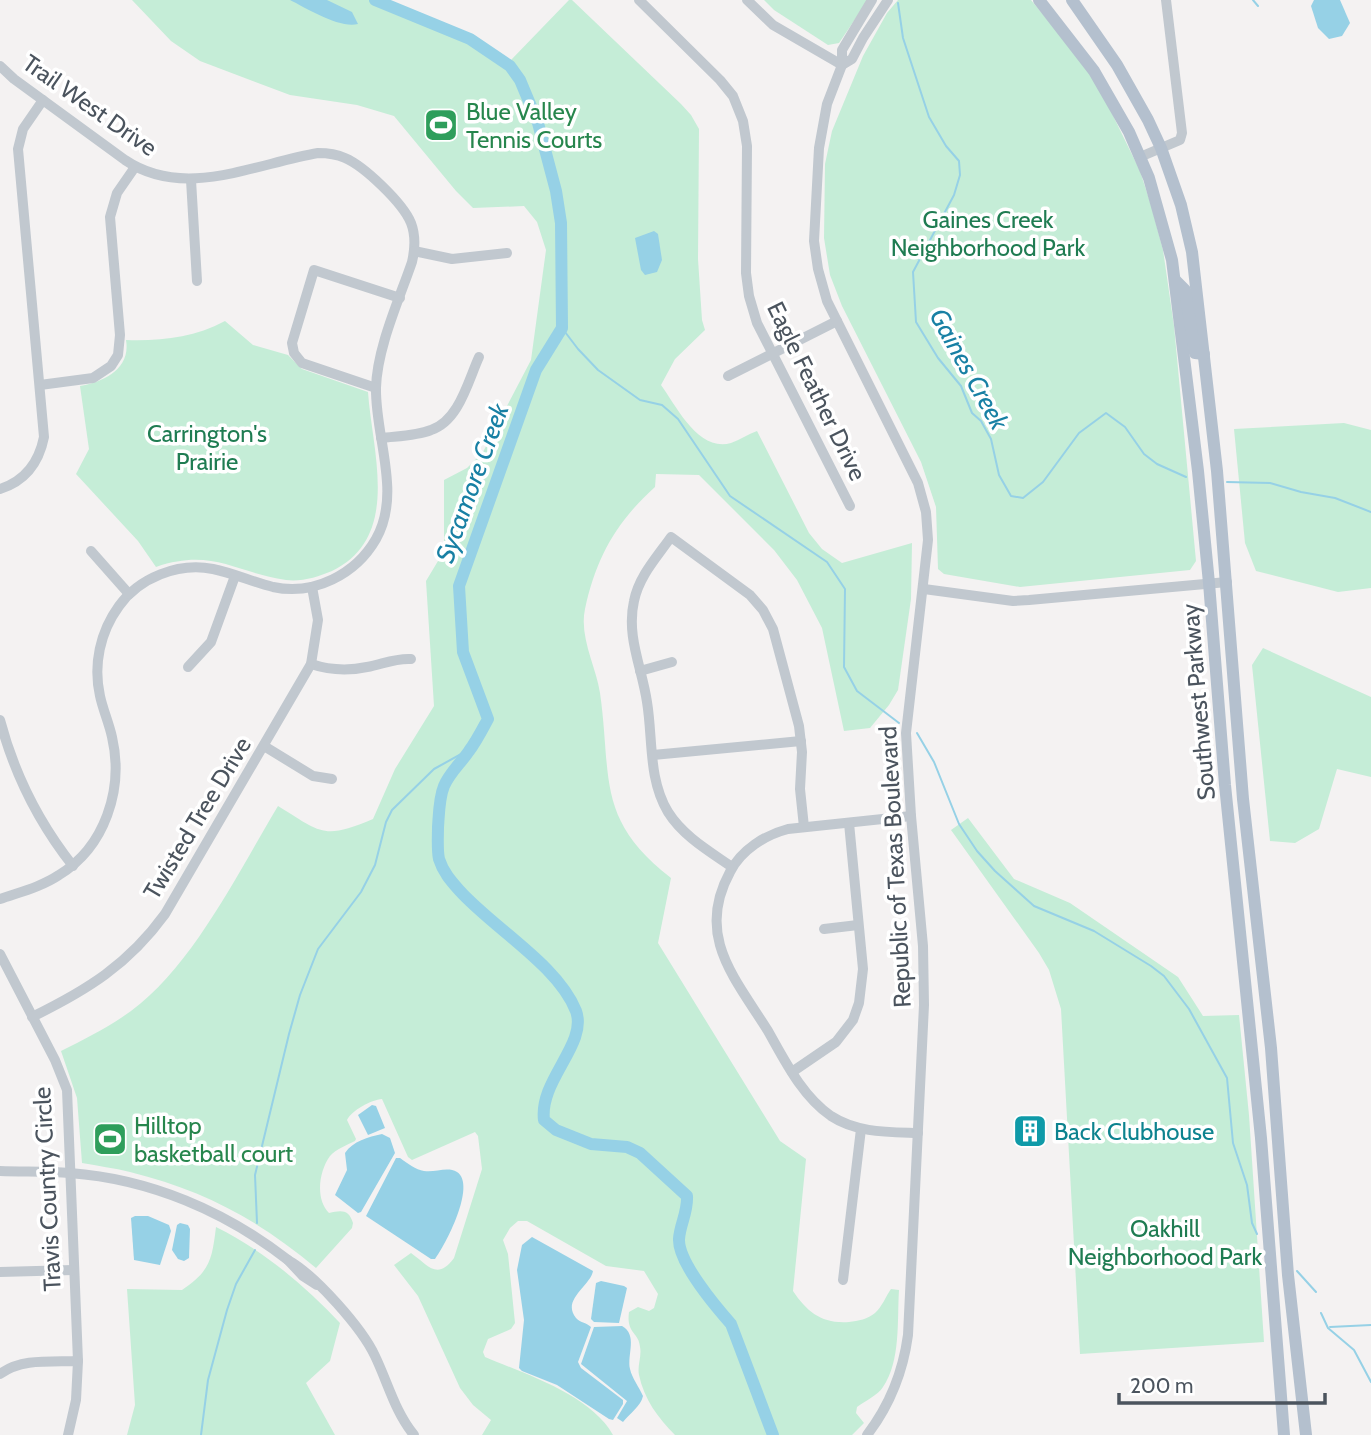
<svg xmlns="http://www.w3.org/2000/svg" width="1371" height="1435" font-family="Cabin,sans-serif">
	<style>
		.green { fill: #c5edd7 }
		.water { fill: #96d1e6 }
		.lines { fill: none; stroke-linecap: round; stroke-linejoin: round }
		.stream { stroke: #96d1e6; stroke-width: 2 }
		.river { stroke: #96d1e6; stroke-width: 12 }
		.minor { stroke: #c1c8cf; stroke-width: 10 }
		.major { stroke: #b4c0ce; stroke-width: 12 }
		.labels { text-anchor: middle; dominant-baseline: central; stroke-width: 7; stroke-linejoin: round; paint-order: stroke }
		.street-label { font-size: 24px; fill: #4b545e; stroke: #fff }
		.leisure-label { font-size: 24px; fill: #27864d; stroke: #fff; text-anchor: start }
		.park-label { font-size: 24px; fill: #1f7c52; stroke: #fff }
		.culture-label { font-size: 24px; fill: #0d838f; stroke: #fff; text-anchor: start }
		.water-label { font-size: 26px; font-style: italic; fill: #1880a4; stroke: #fff }
	</style>
	<rect width="100%" height="100%" fill="#f4f2f2"/>
	<g class="green">
		<path d="M132 0H387L461 30 511 60 569 0H572L681 104 691 115 699 129 698 259 702 320 705 330 675 359 661 385C677 407 698 452 731 443 740 440 748 434 757 431L809 533 822 549 842 563 912 543 911 599 898 690 889 705 870 728 844 731 822 628 797 580 774 550 699 475 656 474 655 487C616 522 596 558 585 609 579 637 596 666 600 693 612 777 595 819 671 878L658 943 780 1141 806 1159 793 1291C807 1312 822 1324 849 1322 858 1321 868 1319 875 1313 882 1307 886 1296 891 1289L899 1290C897 1320 901 1361 883 1387 878 1395 865 1401 857 1407L856 1413 864 1423 852 1435H675C658 1418 644 1399 639 1375 637 1366 642 1356 640 1347 639 1332 626 1334 629 1312L638 1307 649 1311 654 1308 658 1294 644 1271 606 1266 527 1221H518L510 1228 503 1240 508 1254 515 1323 511 1329 488 1339 483 1352 485 1357C525 1374 591 1395 613 1435H482L491 1420 473 1405 460 1388 418 1296 394 1265 411 1253C428 1265 437 1281 454 1258L482 1169 478 1136 475 1132 412 1160 408 1157 382 1099C371 1100 352 1110 347 1120L356 1139 355 1141C347 1145 336 1149 330 1156 319 1171 315 1199 329 1213 341 1210 349 1209 353 1223L352 1228 316 1268C259 1220 203 1190 130 1172 114 1168 98 1166 82 1163L77 1098 61 1051C85 1039 109 1027 131 1011 192 967 239 871 278 806 322 833 323 840 373 819L395 769 434 706 426 581 444 551V480L467 468 483 452 531 360 546 250 537 222 524 206 473 208 456 191 394 116 357 105 290 95 200 61 171 41Z"/>
		<path d="M764 0H868L839 43 828 45 774 10Z"/>
		<path d="M898 0H1031L1079 58 1101 91 1140 171 1151 205 1163 250 1174 326 1196 561 1190 570 1020 587 944 574 938 569 936 507 921 462 842 306 830 275 824 238 825 164 832 131 863 56 887 13Z"/>
		<path d="M225 321 253 345 288 355 302 369 368 392C372 452 402 537 332 571 318 577 301 582 286 580 234 572 212 548 156 567L138 541 76 474 89 449 80 386C104 382 131 369 126 340 161 341 193 338 225 321Z"/>
		<path d="M1344 423 1371 430V588L1338 592 1256 571 1245 543 1234 429Z"/>
		<path d="M1263 648 1371 697V777L1337 769 1319 829 1295 843 1270 841 1252 665Z"/>
		<path d="M968 818 1014 879 1070 903 1178 977 1203 1016 1239 1015 1249 1115 1264 1342 1080 1354 1061 1009 1049 970 1039 953 951 830Z"/>
		<path d="M216 1227C263 1250 304 1285 340 1323L330 1361 306 1383 335 1435H127L135 1405 127 1289 182 1290C210 1271 212 1260 216 1227Z"/>
	</g>
	<g class="water">
		<path d="M290 0H327L352 12 358 24C340 29 306 8 290 0Z"/>
		<path d="M1314 0H1340L1350 23 1342 36 1329 39 1318 28 1311 6Z"/>
		<path d="M654 231 658 234 662 260 657 272 645 275 641 270 635 238Z"/>
		<path d="M372 1105 376 1106 385 1128 368 1135 358 1115Z"/>
		<path d="M382 1134 390 1138 395 1153 361 1212 358 1213 335 1195 347 1170 345 1153C353 1141 368 1137 382 1134Z"/>
		<path d="M396 1158H400C407 1163 416 1170 424 1171 435 1173 447 1166 457 1172 477 1185 445 1246 435 1259H431L366 1216Z"/>
		<path d="M135 1216H148L169 1225 171 1231 160 1265 134 1260 131 1218Z"/>
		<path d="M180 1223 188 1225 190 1229 189 1258 184 1261 178 1259 172 1250 177 1225Z"/>
		<path d="M532 1237 593 1271C591 1285 561 1300 576 1318 580 1323 586 1322 591 1327L578 1362 581 1368 623 1400V1404L613 1420 609 1419 557 1385 522 1371 519 1368 524 1320 517 1270 522 1245Z"/>
		<path d="M601 1281 624 1286 627 1288 619 1323 594 1322 591 1319 596 1283Z"/>
		<path d="M622 1326C638 1335 627 1354 630 1369 632 1378 639 1387 643 1396 641 1406 629 1414 623 1422L617 1418 627 1401 581 1364 594 1327Z"/>
	</g>
	<g class="lines">
		<g class="stream">
			<path d="M1253 0 1258 6"/>
			<path d="M898 3 903 38 929 117 946 146 959 161 960 175 954 195 913 272 916 322 938 358 961 386 972 413 981 421 991 439 999 475 1011 496 1023 498 1043 482 1079 433 1106 413 1125 427 1144 454 1157 464 1186 477"/>
			<path d="M562 328 578 349 598 370 640 400 662 405 678 419 730 496 827 562 845 589 844 667 857 691 899 723"/>
			<path d="M1227 482 1270 483 1301 492 1335 498 1371 512"/>
			<path d="M917 733 934 762 959 824 977 851 995 871 1034 906 1094 931 1151 966 1164 976 1189 1009 1227 1078 1233 1143 1247 1185 1252 1223 1257 1234"/>
			<path d="M257 1223 255 1175 289 1034 300 995 318 949 361 892 375 865 386 822 392 810 434 769 472 748"/>
			<path d="M1297 1271 1316 1292"/>
			<path d="M1321 1313 1328 1328 1354 1350 1371 1382"/>
			<path d="M1330 1327 1371 1325"/>
			<path d="M201 1435 208 1380 227 1310 236 1284 255 1250"/>
		</g>
		<path class="river" d="M375 0 470 39 510 66 520 80 538 123 556 191 561 223 562 328 536 370 459 586 463 652 488 719C482 730 476 742 469 751 461 763 450 772 444 786 439 798 439 814 438 827 438 837 437 850 439 859 443 872 451 881 459 890 493 928 558 965 576 1011 588 1044 539 1080 544 1120L556 1130 591 1144 627 1147 640 1153 687 1196C688 1212 680 1224 679 1239 678 1262 716 1307 731 1324L773 1435"/>
		<g class="minor">
			<path d="M639 0 720 80 733 96 743 121 747 146 746 273 749 296 757 323 850 506"/>
			<path d="M747 0 773 25 842 65"/>
			<path d="M842 65 852 59 863 38 888 0"/>
			<path d="M0 66 14 79 125 160C184 200 254 164 318 153 327 153 336 154 345 158 364 166 403 203 411 223 416 236 415 249 412 262 399 300 377 348 376 388 375 437 402 493 376 539 356 574 314 596 273 587 253 582 233 573 213 569 178 562 139 578 119 606 100 632 93 665 100 696 103 710 109 723 112 737 124 789 105 847 59 875 41 887 20 892 0 899"/>
			<path d="M1140 157 1180 140 1182 133 1166 0"/>
			<path d="M191 180 197 281"/>
			<path d="M414 251 452 259 507 253"/>
			<path d="M728 376 837 321"/>
			<path d="M40 385 93 378 111 366 118 355 120 335 110 217 117 193 135 167"/>
			<path d="M376 388 302 363 294 353 292 343 314 270 400 298"/>
			<path d="M381 438C397 436 416 436 431 430 459 421 468 381 479 357"/>
			<path d="M0 489C25 481 39 462 44 437L18 149 23 129 43 100"/>
			<path d="M91 551 129 594"/>
			<path d="M924 589 1013 601 1029 600 1227 582"/>
			<path d="M311 664C329 670 348 671 367 667 383 664 395 658 411 659"/>
			<path d="M188 667 211 642 235 576"/>
			<path d="M640 671 672 662"/>
			<path d="M0 720C14 773 39 823 73 866"/>
			<path d="M264 746 313 776 332 779"/>
			<path d="M653 755 801 741"/>
			<path d="M911 816 788 829C765 835 741 850 730 872 695 936 735 978 768 1031 785 1061 802 1096 831 1116 857 1133 888 1132 918 1133"/>
			<path d="M732 867C709 851 683 836 668 812 648 779 653 738 647 702 642 668 626 636 634 601 639 576 657 557 671 537L750 595 763 610 773 629 799 726 802 752 800 789 804 827"/>
			<path d="M824 929 858 925"/>
			<path d="M0 954 55 1060 67 1090 78 1361 76 1400 68 1435"/>
			<path d="M32 1017C87 990 128 965 165 914L311 664 318 620 312 587"/>
			<path d="M792 1072 836 1042 853 1020 859 1003 863 969 849 823"/>
			<path d="M0 1171C23 1172 47 1171 70 1173 150 1179 225 1211 288 1260"/>
			<path d="M0 1272 73 1270"/>
			<path d="M843 1280 861 1129"/>
			<path d="M317 1285 303 1276 288 1260C315 1275 362 1328 375 1356 388 1383 395 1412 414 1435"/>
			<path d="M0 1374C22 1358 51 1362 78 1361"/>
			<path d="M867 1435C890 1405 903 1372 908 1335L924 1005 923 946 911 816 906 733 928 540 926 512 918 483 827 301 818 269 814 241 819 148 827 104 842 65V50L872 0"/>
		</g>
		<g class="major">
			<path d="M1039 0 1094 71 1129 132 1149 178 1172 260 1198 471 1209 583 1225 785 1261 1138 1284 1435"/>
			<path d="M1072 0 1117 65 1148 120 1161 148 1181 205 1192 252 1217 471 1243 799 1271 1048 1288 1275 1306 1435"/>
			<path d="M1175 280 1185 290 1195 353 1204 354"/>
		</g>
	</g>
	<defs>
		<g id="stadium-square" transform="scale(1.75)"><rect x="-9" y="-9" width="18" height="18" rx="4" fill="#2e9e5b" stroke="#fff"/><path d="M0-5a6.5 5 0 1 0 0 10a6.5 5 0 1 0 0-10ZM-3.5-1.8h7v3.6h-7Z" fill="#fff"/></g>
		<g id="building-square" transform="scale(1.75)"><rect x="-9" y="-9" width="18" height="18" rx="4" fill="#0f9aa8" stroke="#fff"/><path d="M-4-6H4V6H1V3H-1V6H-4ZM-2.5-4.3h1.7v1.8h-1.7ZM.8-4.3h1.7v1.8H.8ZM-2.5-1h1.7V.8h-1.7ZM.8-1h1.7V.8H.8Z" fill="#fff"/></g>
	</defs>
	<g fill-rule="evenodd">
		<use href="#stadium-square" x="441" y="125"/>
		<use href="#building-square" x="1030" y="1131"/>
		<use href="#stadium-square" x="110" y="1139"/>
	</g>
	<g class="labels">
		<g class="street-label">
			<text transform="translate(90 105) rotate(35)">Trail West Drive</text>
			<text transform="translate(817 391) rotate(64)">Eagle Feather Drive</text>
			<text transform="translate(1198 702) rotate(-95)">Southwest Parkway</text>
			<text transform="translate(197 818) rotate(-59)">Twisted Tree Drive</text>
			<text transform="translate(895 867) rotate(-93)">Republic of Texas Boulevard</text>
			<text transform="translate(47 1189) rotate(-93)">Travis Country Circle</text>
		</g>
		<g class="leisure-label">
			<text x="466" y="111">Blue Valley<tspan x="466" dy="28">Tennis Courts</tspan></text>
			<text x="134" y="1125">Hilltop<tspan x="134" dy="28">basketball court</tspan></text>
		</g>
		<g class="park-label">
			<text x="988" y="219">Gaines Creek<tspan x="988" dy="28">Neighborhood Park</tspan></text>
			<text x="207" y="433">Carrington's<tspan x="207" dy="28">Prairie</tspan></text>
			<text x="1165" y="1228">Oakhill<tspan x="1165" dy="28">Neighborhood Park</tspan></text>
		</g>
		<g class="culture-label">
			<text x="1054" y="1131">Back Clubhouse</text>
		</g>
		<g class="water-label">
			<text transform="translate(969 369) rotate(61)">Gaines Creek</text>
			<text transform="translate(472 483) rotate(-70)">Sycamore Creek</text>
		</g>
	</g>
	<path d="M1119 1393v10h206v-10" fill="none" stroke="#4b545e" stroke-width="3.5"/>
	<text x="1130" y="1393" font-size="21" fill="#4b545e" stroke="#ffffff" stroke-width="5" paint-order="stroke">200 m</text>
</svg>
